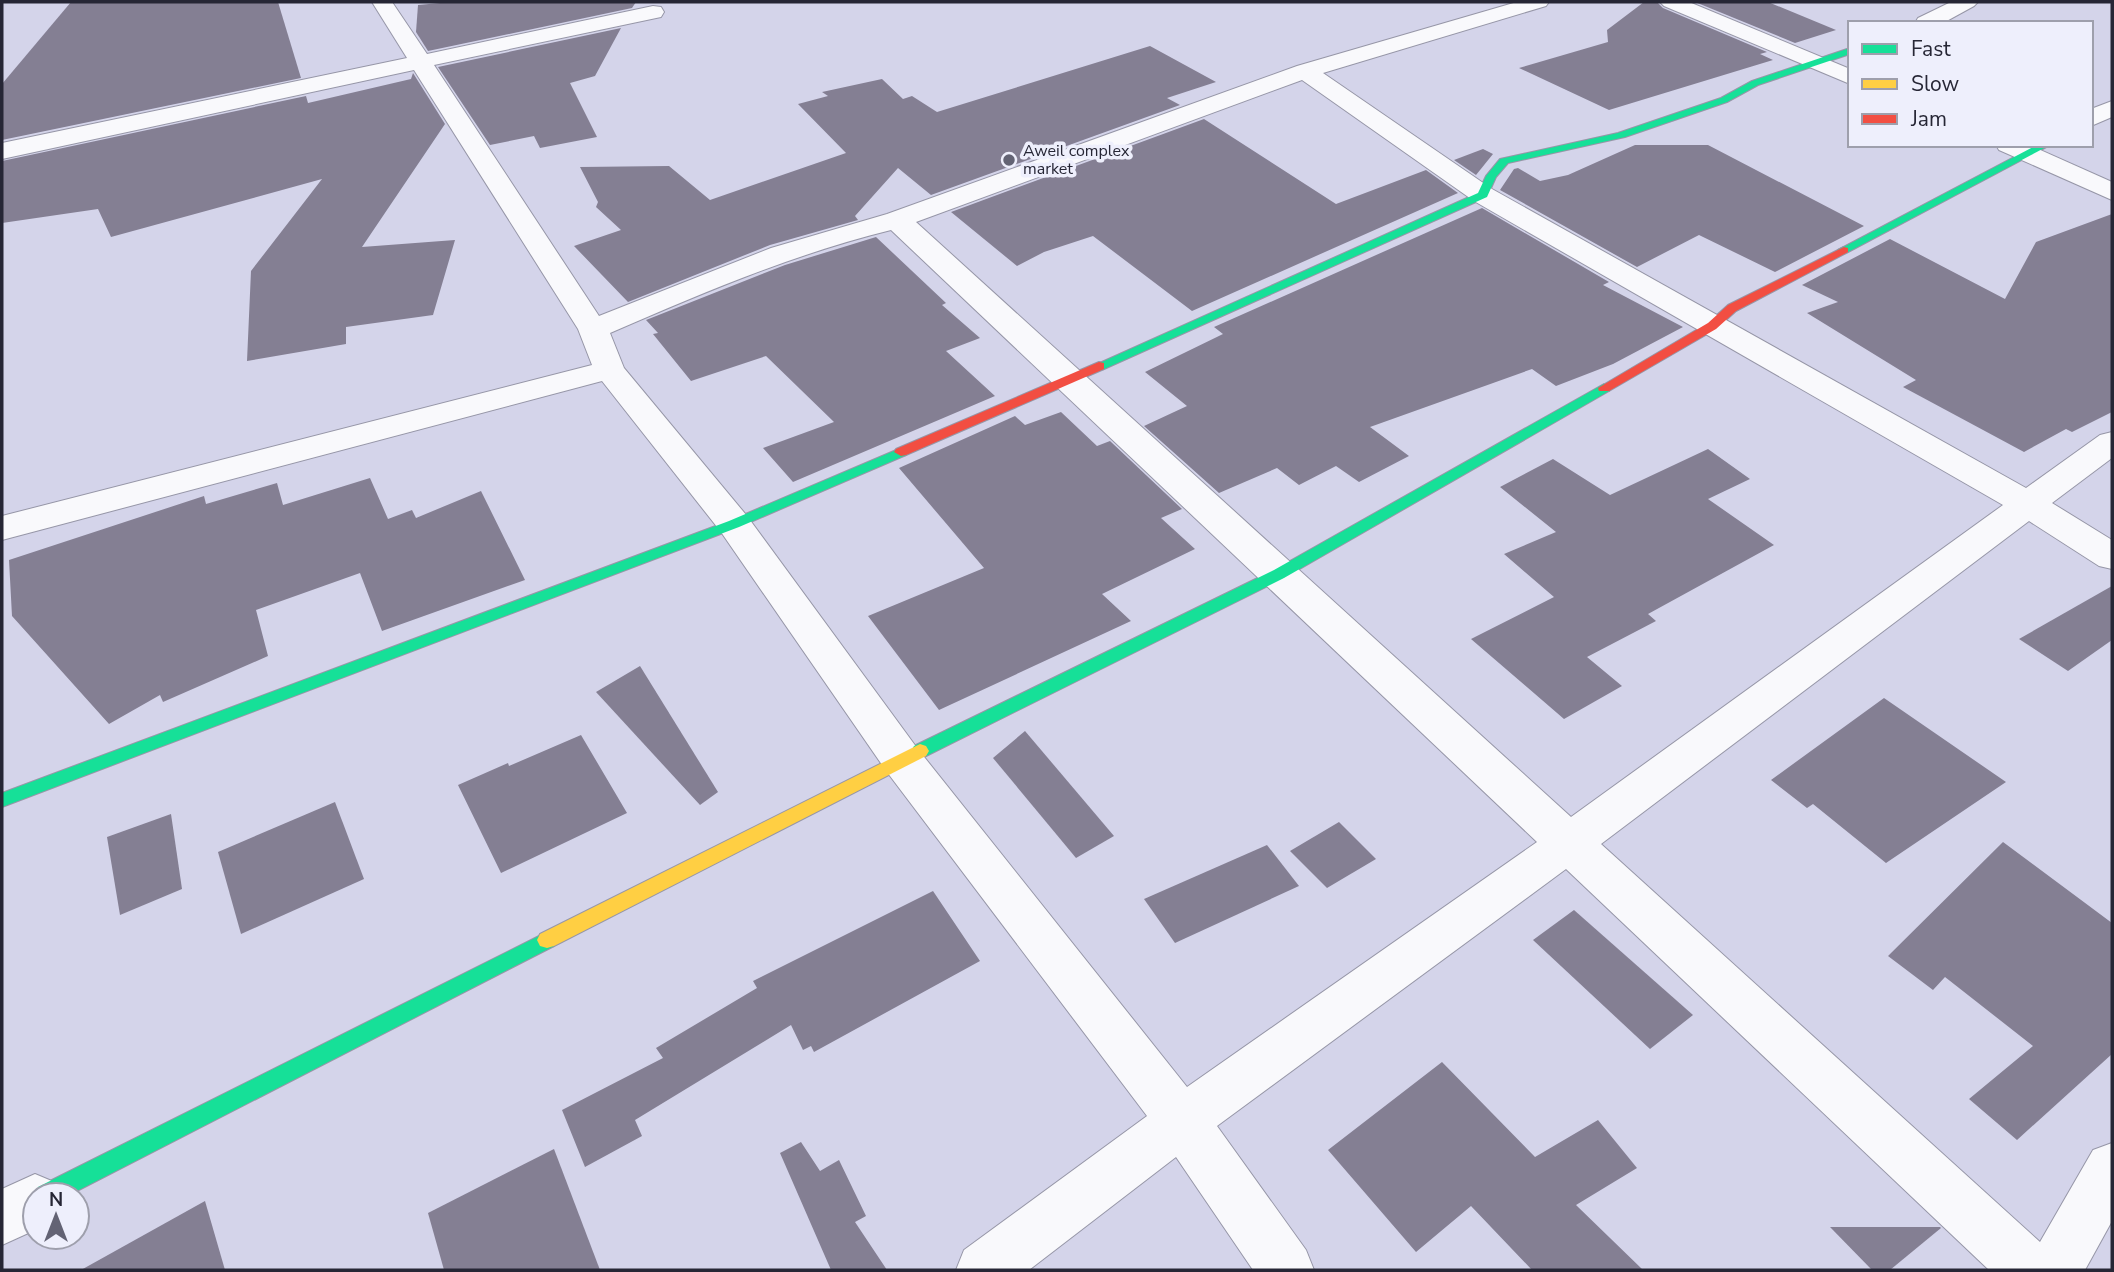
<svg xmlns="http://www.w3.org/2000/svg" width="2114" height="1272" font-family="'Nunito Sans',sans-serif">
	<style>
		.building { fill: #847f93 }
		.lines { fill: none; stroke-linecap: round; stroke-linejoin: round }
		.street-casing { stroke: #9696a7; stroke-width: 2 }
		.fast-casing { stroke: #9696a7; stroke-width: 2 }
		.slow-casing { stroke: #9696a7; stroke-width: 2 }
		.jam-casing { stroke: #9696a7; stroke-width: 2 }
		.street { fill: #f9f9fc; fill-rule: evenodd }
		.fast { fill: #16e098; fill-rule: evenodd }
		.slow { fill: #ffcf43; fill-rule: evenodd }
		.jam { fill: #f24e42; fill-rule: evenodd }
		.poi-dot { fill: #636374; stroke: #eeeffc; stroke-width: 2.5 }
		.labels { text-anchor: middle; dominant-baseline: central; stroke-width: 7; stroke-linejoin: round; paint-order: stroke }
		.far-poi-label { font-size: 16px; fill: #262635; stroke: #eeeffc; text-anchor: start }
	</style>
	<rect width="100%" height="100%" fill="#d4d4ea"/>
	<g class="building">
		<path d="M71 2H278L301 78 2 140V84Z"/>
		<path d="M451 2H636L632 8 428 51 416 32 418 5Z"/>
		<path d="M1644 2H1657L1663 8 1767 52 1760 54 1773 60 1609 110 1519 68 1608 42 1607 30Z"/>
		<path d="M1695 2H1768L1836 30 1795 43Z"/>
		<path d="M621 28 595 76 570 83 597 137 540 148 534 136 490 145 438 67Z"/>
		<path d="M1150 46 1216 82 1167 98 1180 105 931 195 898 168 855 216 858 220 770 245 628 302 574 246 621 230 596 207 598 202 580 167 669 166 710 200 846 153 798 104 828 96 822 92 882 79 903 99 912 96 937 112Z"/>
		<path d="M413 73 445 124 362 247 455 240 433 315 346 327V344L247 361 251 271 322 179 111 237 98 209 2 223V161L306 96 308 103 411 79Z"/>
		<path d="M1204 119 1336 204 1426 170 1458 193 1192 311 1093 236 1044 252 1017 266 951 212Z"/>
		<path d="M1635 145H1708L1864 226 1775 272 1699 235 1637 267 1500 190 1514 169 1518 168 1540 181 1568 175Z"/>
		<path d="M1483 149 1493 154 1476 175 1454 160Z"/>
		<path d="M1482 208 1609 282 1603 285 1683 327 1613 364 1556 386 1532 369 1370 427 1409 456 1359 482 1336 466 1299 485 1277 468 1219 493 1144 426 1187 406 1145 372 1223 334 1214 327Z"/>
		<path d="M2112 214V412L2072 432 2066 429 2024 452 1903 387 1916 380 1807 313 1838 302 1802 285 1890 239 2005 299 2036 242Z"/>
		<path d="M876 237 946 303 942 305 980 338 946 351 995 396 793 482 763 448 834 422 766 356 691 381 653 334 658 333 646 320 785 265Z"/>
		<path d="M1061 412 1097 446 1110 441 1182 509 1161 518 1195 549 1102 594 1131 621 939 710 868 616 984 568 899 468 1015 416 1025 425Z"/>
		<path d="M1708 449 1750 479 1708 499 1774 545 1648 614 1656 621 1587 657 1622 686 1564 719 1471 639 1554 597 1504 554 1556 532 1500 487 1553 459 1610 495Z"/>
		<path d="M370 478 388 519 412 510 416 518 481 491 525 580 382 631 360 573 256 610 268 656 163 702 160 695 109 724 12 616 9 560 204 496 206 504 277 483 283 505Z"/>
		<path d="M2112 586V640L2068 671 2019 639Z"/>
		<path d="M640 666 718 792 700 805 596 692Z"/>
		<path d="M1884 698 2006 782 1886 863 1813 804 1807 808 1771 780Z"/>
		<path d="M1025 731 1114 836 1076 858 993 758Z"/>
		<path d="M581 735 627 813 501 873 458 785 508 763 509 766Z"/>
		<path d="M335 802 364 879 241 934 218 852Z"/>
		<path d="M171 814 182 889 120 915 107 837Z"/>
		<path d="M1339 822 1376 859 1327 888 1290 851Z"/>
		<path d="M2003 842 2112 923V1054L2017 1140 1969 1099 2033 1046 1945 977 1933 990 1888 956Z"/>
		<path d="M1267 845 1299 886 1175 943 1144 899Z"/>
		<path d="M933 891 980 961 814 1052 811 1046 803 1050 791 1025 635 1120 642 1136 585 1167 562 1110 663 1058 656 1048 757 988 753 981Z"/>
		<path d="M1574 910 1693 1015 1650 1049 1533 940Z"/>
		<path d="M1442 1062 1535 1157 1598 1120 1637 1168 1576 1205 1643 1270H1532L1471 1206 1416 1252 1328 1150Z"/>
		<path d="M801 1142 820 1171 839 1160 866 1216 855 1222 887 1270H831L780 1153Z"/>
		<path d="M554 1149 600 1270H444L428 1213Z"/>
		<path d="M205 1201 225 1270H81Z"/>
		<path d="M1830 1227H1940L1941 1228 1890 1270H1872Z"/>
	</g>
	<g class="lines">
		<g class="street-casing">
			<g id="street">
				<path d="M372 2H392L427 54 653 6 661 7 664 12 661 17 434 65 599 316 771 248 887 214 1297 66 1517 2H1549L1546 6 1323 73 1492 189 2026 488 2100 435 2112 432V458L2052 503 2112 540V569L2099 566 2029 521 1601 844 2040 1242 2093 1150 2112 1143V1221L2085 1270H1989L1566 869 1217 1126 1306 1250 1314 1270H1253L1176 1157 1029 1270H956L964 1250 1147 1116 887 772 721 532 602 381 2 540V516L592 365 578 329 414 70 2 159V143L407 58ZM1302 80 1474 201 2003 505 1571 817 916 222ZM891 230 1537 842 1187 1087 917 748 747 516 624 368 610 333C702 293 794 254 891 230Z"/>
				<path d="M1660 2H1689L1850 69V84L1664 6Z"/>
				<path d="M1951 2H1978L1974 6 1943 23H1915L1918 18Z"/>
				<path d="M2112 101V117L2091 126V109Z"/>
				<path d="M1996 145H2029L2112 182V200L1999 150Z"/>
				<path d="M35 1174 54 1182 59 1195H35V1230L2 1245V1189Z"/>
			</g>
		</g>
		<g class="fast-casing">
			<g id="fast">
				<path d="M1850 48V54L1758 85 1727 102 1625 137 1508 163 1496 177 1487 197 1104 369 1099 370 1093 366 1478 193 1486 176 1500 159 1618 133 1721 98 1752 81Z"/>
				<path d="M2037 145H2050L1848 252 1838 250Z"/>
				<path d="M1604 384 1610 388 1609 391 1284 578 926 756H914L911 751 914 746 1274 570Z"/>
				<path d="M901 448 906 449 908 452 906 455 739 527 2 807V793L729 521Z"/>
				<path d="M547 932 554 934 557 940 554 946 69 1195H35L38 1187Z"/>
			</g>
		</g>
		<g class="slow-casing">
			<path id="slow" d="M920 744 926 746 929 751 926 756 554 946 547 948 540 946 537 940 540 934Z"/>
		</g>
		<g class="jam-casing">
			<g id="jam">
				<path d="M1844 247 1848 248V252L1736 311 1716 329 1609 391H1599L1598 388 1708 323 1728 305Z"/>
				<path d="M1099 362 1104 363V369L906 455 901 456 894 452 896 449Z"/>
			</g>
		</g>
		<use href="#street" class="street"/>
		<use href="#fast" class="fast"/>
		<use href="#slow" class="slow"/>
		<use href="#jam" class="jam"/>
	</g>
	<circle class="poi-dot" cx="1009" cy="160" r="7"/>
	<g class="labels">
		<g class="far-poi-label">
			<text x="1023" y="151">Aweil complex<tspan x="1023" dy="18">market</tspan></text>
		</g>
	</g>
	<rect width="2114" height="1272" fill="none" stroke="#262635" stroke-width="7"/>
	<rect x="1848" y="21" width="245" height="126" fill="#eeeffc" stroke="#9e9fac" stroke-width="2"/>
	<rect x="1862" y="44" width="35" height="10" fill="#16e098" stroke="#9e9fac" stroke-width="2"/>
	<text x="1911" y="56" font-size="21" fill="#262635">Fast</text>
	<rect x="1862" y="79" width="35" height="10" fill="#ffcf43" stroke="#9e9fac" stroke-width="2"/>
	<text x="1911" y="91" font-size="21" fill="#262635">Slow</text>
	<rect x="1862" y="114" width="35" height="10" fill="#f24e42" stroke="#9e9fac" stroke-width="2"/>
	<text x="1911" y="126" font-size="21" fill="#262635">Jam</text>
	<g transform="translate(56 1216)"><circle r="33" fill="#eeeffc" stroke="#9e9fac" stroke-width="2"/>
	<path d="M0-5L12 26L0 18L-12 26Z" fill="#636374"/>
	<text y="-10" font-size="19" font-weight="bold" text-anchor="middle" fill="#262635">N</text>
	</g>
</svg>
